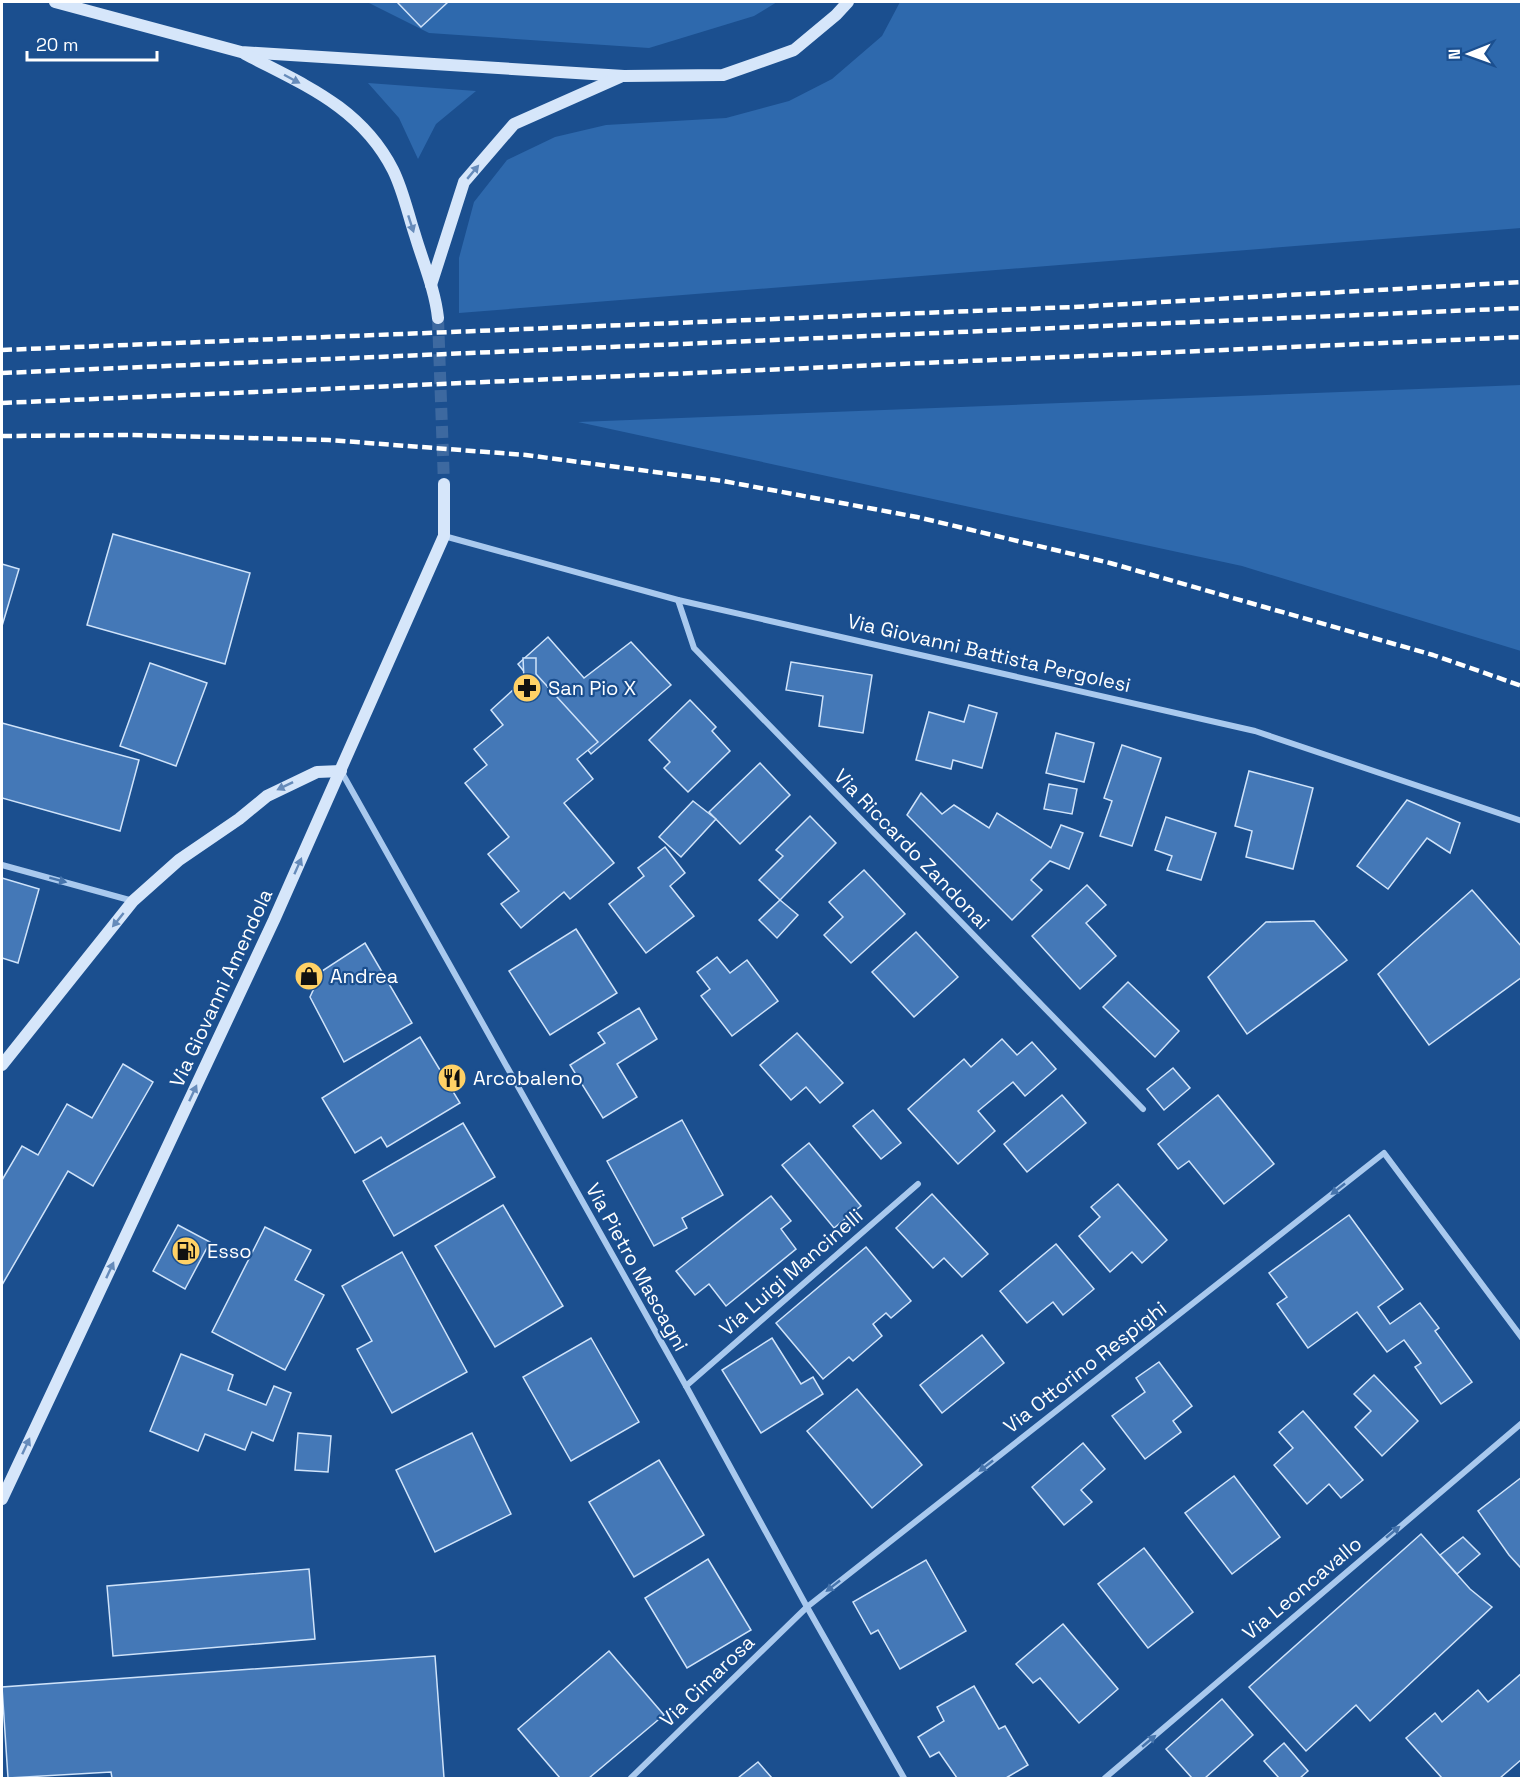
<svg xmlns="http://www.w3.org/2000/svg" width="1523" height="1780" font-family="'Space Grotesk',sans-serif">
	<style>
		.green { fill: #2e69ad }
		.building { fill: #4478b7; stroke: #cfe3fa; stroke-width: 1.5 }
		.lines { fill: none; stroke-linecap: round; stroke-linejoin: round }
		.secondary-tunnel { stroke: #3d69a0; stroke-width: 12; stroke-dasharray: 12 6; stroke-linecap: butt }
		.street { stroke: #a9c9ee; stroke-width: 6 }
		.secondary { stroke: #d6e6fa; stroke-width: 12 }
		.rail { stroke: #fff; stroke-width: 4.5; stroke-dasharray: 10 4.5; stroke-linecap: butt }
		.oneway { fill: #668bba }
		.oneway2 { fill: #4674ac }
		.labels { text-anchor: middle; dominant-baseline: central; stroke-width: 4.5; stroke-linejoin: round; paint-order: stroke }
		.street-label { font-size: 20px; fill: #fff; stroke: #1b4f8f }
		.poi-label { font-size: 20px; fill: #fff; stroke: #1b4f8f; text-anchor: start }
	</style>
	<rect width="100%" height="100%" fill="#1b4f8f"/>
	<g class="green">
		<path d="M367 2H777L754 16 649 48 429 33Z"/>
		<path d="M900 2H1521V228L459 313V258L474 202 507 160 555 137 606 125 726 118 789 101 832 79 882 36Z"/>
		<path d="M368 83 476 91 436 124 418 159 399 118Z"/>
		<path d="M1521 385V651L1242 566 578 422Z"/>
	</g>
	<g class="building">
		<path d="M397 2H448L421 27Z"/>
		<path d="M113 534 250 573 225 664 87 625Z"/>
		<path d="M2 564 19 569 2 626Z"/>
		<path d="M548 637 584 678 631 642 671 685 591 754 518 664Z"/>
		<path d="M523 658H536V674L598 742 577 759 593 779 564 803 614 863 570 899 564 892 521 928 501 904 519 891 488 854 509 837 465 783 487 765 474 749 503 725 491 710 524 680Z"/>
		<path d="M791 662 872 675 863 733 819 726 823 696 786 690Z"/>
		<path d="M150 663 207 683 176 766 120 746Z"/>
		<path d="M690 700 716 727 712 731 730 751 688 792 664 768 670 762 649 740Z"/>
		<path d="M969 705 997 713 982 768 953 760 951 769 916 760 929 712 964 722Z"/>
		<path d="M2 723 139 760 120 831 2 798Z"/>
		<path d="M1056 733 1094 743 1084 782 1046 773Z"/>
		<path d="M1122 745 1161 758 1132 846 1100 836 1112 801 1104 798Z"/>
		<path d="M760 763 790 795 740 844 709 812Z"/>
		<path d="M1249 771 1313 788 1293 869 1246 857 1252 831 1235 826Z"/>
		<path d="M1049 784 1077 789 1072 814 1044 809Z"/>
		<path d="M921 793 942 814 954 805 989 828 997 813 1051 848 1061 825 1083 833 1069 869 1050 861 1031 880 1042 890 1012 920 907 815Z"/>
		<path d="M1407 800 1460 823 1450 853 1427 838 1388 889 1357 866Z"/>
		<path d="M693 801 716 819 681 857 659 837Z"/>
		<path d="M810 816 836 843 780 900 759 880 783 856 776 850Z"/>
		<path d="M1166 817 1216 833 1201 880 1167 870 1172 856 1155 850Z"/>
		<path d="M665 847 685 873 670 886 694 916 646 953 609 904 644 876 638 868Z"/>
		<path d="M864 870 905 914 851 963 824 935 843 917 829 902Z"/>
		<path d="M2 878 39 889 18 963 2 958Z"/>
		<path d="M1087 885 1106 905 1086 923 1116 956 1080 989 1032 936Z"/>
		<path d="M1472 890 1522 947V977L1429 1045 1378 974Z"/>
		<path d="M780 900 798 915 777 938 759 920Z"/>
		<path d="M1314 921 1347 960 1247 1034 1208 977 1266 922Z"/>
		<path d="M576 929 617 993 550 1035 509 971Z"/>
		<path d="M916 932 958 977 914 1017 872 972Z"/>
		<path d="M365 943 412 1023 344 1062 310 997 322 971Z"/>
		<path d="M717 957 730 973 747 960 778 1001 732 1036 701 996 710 989 697 972Z"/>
		<path d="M1128 982 1179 1031 1155 1057 1103 1007Z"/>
		<path d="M639 1008 657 1039 617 1064 637 1097 603 1118 570 1065 605 1043 598 1033Z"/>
		<path d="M797 1033 843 1083 820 1103 806 1087 791 1100 760 1065Z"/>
		<path d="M420 1037 460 1103 387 1147 381 1137 355 1153 322 1098Z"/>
		<path d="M1002 1039 1017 1055 1032 1042 1056 1069 1025 1096 1013 1082 978 1111 995 1131 958 1164 908 1109 964 1059 971 1067Z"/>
		<path d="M123 1064 153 1082 93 1186 68 1171 2 1285V1180L22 1146 38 1155 67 1104 92 1118Z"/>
		<path d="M1173 1068 1190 1088 1164 1110 1147 1089Z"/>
		<path d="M1062 1095 1086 1123 1027 1172 1004 1144Z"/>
		<path d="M1218 1095 1274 1164 1224 1204 1189 1161 1178 1169 1158 1144Z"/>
		<path d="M873 1110 901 1143 881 1159 853 1126Z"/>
		<path d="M682 1120 723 1195 682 1218 687 1228 654 1246 607 1161Z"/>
		<path d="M463 1123 495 1177 394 1236 363 1181Z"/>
		<path d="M809 1143 861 1206 834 1228 782 1165Z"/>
		<path d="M1118 1184 1167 1240 1142 1263 1132 1252 1110 1272 1079 1236 1100 1217 1091 1207Z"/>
		<path d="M932 1194 988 1254 962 1277 944 1258 933 1268 896 1228Z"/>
		<path d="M771 1196 791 1221 781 1229 796 1249 726 1306 709 1284 695 1295 676 1271Z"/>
		<path d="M503 1205 563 1306 495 1347 435 1246Z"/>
		<path d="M1349 1215 1403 1289 1378 1307 1390 1324 1420 1303 1439 1328 1435 1331 1472 1382 1441 1404 1415 1367 1421 1363 1404 1340 1387 1352 1357 1312 1308 1348 1277 1304 1287 1297 1269 1273Z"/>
		<path d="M178 1225 210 1242 185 1289 153 1271Z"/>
		<path d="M265 1227 311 1250 295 1280 324 1295 285 1370 212 1332Z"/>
		<path d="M1056 1244 1094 1289 1063 1315 1053 1302 1027 1323 1000 1291Z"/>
		<path d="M866 1247 911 1301 891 1318 886 1313 873 1324 882 1336 853 1361 849 1357 823 1379 776 1323Z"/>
		<path d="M402 1252 467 1372 392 1413 357 1349 372 1341 342 1286Z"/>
		<path d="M982 1335 1004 1363 942 1413 920 1385Z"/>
		<path d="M591 1338 639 1422 571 1461 523 1377Z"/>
		<path d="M772 1338 801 1384 813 1377 823 1394 761 1433 722 1370Z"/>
		<path d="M181 1354 233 1375 228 1390 266 1405 274 1386 291 1393 273 1441 252 1432 245 1450 205 1434 198 1451 150 1431Z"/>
		<path d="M1159 1362 1192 1406 1173 1421 1181 1432 1145 1459 1112 1416 1145 1392 1136 1378Z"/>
		<path d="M1374 1375 1418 1421 1382 1456 1355 1427 1371 1411 1354 1394Z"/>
		<path d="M857 1389 922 1465 872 1508 807 1431Z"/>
		<path d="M1303 1411 1363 1480 1341 1498 1329 1484 1307 1504 1274 1465 1293 1448 1279 1432Z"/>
		<path d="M298 1433 331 1436 328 1472 295 1470Z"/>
		<path d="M472 1433 511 1514 435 1552 396 1470Z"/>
		<path d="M1083 1443 1105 1469 1081 1490 1092 1502 1064 1525 1032 1487Z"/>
		<path d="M659 1460 704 1535 634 1577 589 1502Z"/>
		<path d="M1234 1476 1280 1537 1232 1574 1185 1513Z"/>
		<path d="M1522 1477V1566L1520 1567 1509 1555 1478 1511Z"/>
		<path d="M1421 1534 1470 1589 1492 1607 1370 1721 1356 1705 1306 1751 1249 1687Z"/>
		<path d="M1463 1537 1480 1554 1457 1574 1440 1555Z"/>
		<path d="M1144 1548 1193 1612 1148 1648 1098 1584Z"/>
		<path d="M708 1559 751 1630 687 1668 645 1598Z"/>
		<path d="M926 1560 966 1631 900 1669 878 1630 871 1634 853 1602Z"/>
		<path d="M309 1569 315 1639 113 1656 107 1586Z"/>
		<path d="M1063 1624 1118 1689 1079 1723 1040 1678 1033 1683 1016 1664Z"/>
		<path d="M609 1651 664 1715 589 1778H560L518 1729Z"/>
		<path d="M435 1656 444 1778H112L111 1772 8 1778 2 1687Z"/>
		<path d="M1522 1673V1759L1500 1778H1442L1406 1738 1435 1713 1442 1722 1478 1690 1488 1702Z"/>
		<path d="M974 1686 999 1729 1005 1726 1028 1765 1006 1778H957L939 1752 930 1757 918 1737 944 1721 937 1707Z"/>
		<path d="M1222 1699 1253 1735 1205 1778H1192L1166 1749Z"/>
		<path d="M1284 1743 1308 1771 1300 1778H1279L1264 1761Z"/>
		<path d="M758 1762 772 1778H738Z"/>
	</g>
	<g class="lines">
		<path class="secondary-tunnel" d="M438 318 444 484"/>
		<g class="street">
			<path d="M444 536 678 600 1255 731 1522 821"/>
			<path d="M678 600 694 648 1143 1109"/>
			<path d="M341 771 686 1386 807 1607 904 1778"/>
			<path d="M2 865 133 901"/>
			<path d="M686 1386 918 1184"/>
			<path d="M631 1778 807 1607 1384 1153 1522 1338"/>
			<path d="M1105 1778 1522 1423"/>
		</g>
		<g class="secondary">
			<path d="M55 2 241 52 624 76 723 75 794 50 836 15 848 2"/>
			<path d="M245 54C304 85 361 107 393 170 403 190 408 214 415 235 423 262 435 290 438 318"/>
			<path d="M431 285 464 182 514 124 620 77"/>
			<path d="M2 1065 133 901 179 860 239 819 267 796 317 772 341 771"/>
			<path d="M2 1499 274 920 444 536V484"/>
		</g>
		<g class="rail">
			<path d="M2 350 1073 307 1522 282"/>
			<path d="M2 373 1522 308"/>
			<path d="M2 403 1522 337"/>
			<path d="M2 436 131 435 329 440 526 455 723 481 917 517 1110 563 1433 655 1522 686"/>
		</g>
	</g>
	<defs><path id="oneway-solid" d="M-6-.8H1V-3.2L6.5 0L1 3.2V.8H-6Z" transform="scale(1.5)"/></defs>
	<g class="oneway">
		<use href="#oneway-solid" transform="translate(292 79) rotate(28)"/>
		<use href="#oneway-solid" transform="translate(473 172) rotate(-50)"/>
		<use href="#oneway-solid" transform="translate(411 224) rotate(72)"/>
		<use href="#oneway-solid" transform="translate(285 786) rotate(154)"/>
		<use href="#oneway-solid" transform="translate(298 866) rotate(-66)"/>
		<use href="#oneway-solid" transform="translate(118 920) rotate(129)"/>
		<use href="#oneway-solid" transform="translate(193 1093) rotate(-65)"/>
		<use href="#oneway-solid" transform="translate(110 1270) rotate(-65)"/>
		<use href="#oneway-solid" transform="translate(26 1446) rotate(-65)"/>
	</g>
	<g class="oneway2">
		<use href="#oneway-solid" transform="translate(58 880) rotate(15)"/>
		<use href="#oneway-solid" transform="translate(1338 1189) rotate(142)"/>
		<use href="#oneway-solid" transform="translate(986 1466) rotate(142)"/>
		<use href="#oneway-solid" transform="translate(1393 1532) rotate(-40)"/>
		<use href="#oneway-solid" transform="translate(833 1586) rotate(142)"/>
		<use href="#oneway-solid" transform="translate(1149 1741) rotate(-40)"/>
	</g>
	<defs>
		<g id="pharmacy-disc" transform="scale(1.5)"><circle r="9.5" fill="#ffd166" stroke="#1b4f8f"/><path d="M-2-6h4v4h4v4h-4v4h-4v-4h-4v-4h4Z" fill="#111"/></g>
		<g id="shop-disc" transform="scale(1.5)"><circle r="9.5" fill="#ffd166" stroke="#1b4f8f"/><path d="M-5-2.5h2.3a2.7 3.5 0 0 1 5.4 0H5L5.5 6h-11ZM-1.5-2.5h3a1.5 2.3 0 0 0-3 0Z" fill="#111"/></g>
		<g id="restaurant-disc" transform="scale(1.5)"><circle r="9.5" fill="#ffd166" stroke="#1b4f8f"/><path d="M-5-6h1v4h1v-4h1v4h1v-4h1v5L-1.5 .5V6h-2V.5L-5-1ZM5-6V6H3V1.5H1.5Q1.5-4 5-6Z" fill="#111"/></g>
		<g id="fuel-disc" transform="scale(1.5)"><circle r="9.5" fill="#ffd166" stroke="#1b4f8f"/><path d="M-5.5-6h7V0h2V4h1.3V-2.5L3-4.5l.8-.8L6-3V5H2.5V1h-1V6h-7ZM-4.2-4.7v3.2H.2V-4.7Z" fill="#111"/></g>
	</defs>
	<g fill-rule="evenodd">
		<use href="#pharmacy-disc" x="527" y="688"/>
		<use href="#shop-disc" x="309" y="976"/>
		<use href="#restaurant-disc" x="452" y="1078"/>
		<use href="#fuel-disc" x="186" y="1251"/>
	</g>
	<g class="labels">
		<g class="street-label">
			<text transform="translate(989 653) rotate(13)">Via Giovanni Battista Pergolesi</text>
			<text transform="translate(912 849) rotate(46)">Via Riccardo Zandonai</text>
			<text transform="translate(221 988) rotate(-65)">Via Giovanni Amendola</text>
			<text transform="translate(637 1267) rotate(61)">Via Pietro Mascagni</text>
			<text transform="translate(791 1272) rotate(-41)">Via Luigi Mancinelli</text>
			<text transform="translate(1085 1367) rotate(-38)">Via Ottorino Respighi</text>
			<text transform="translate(1302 1588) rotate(-40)">Via Leoncavallo</text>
			<text transform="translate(707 1681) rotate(-44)">Via Cimarosa</text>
		</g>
		<g class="poi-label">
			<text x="548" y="688">San Pio X</text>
			<text x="330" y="976">Andrea</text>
			<text x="473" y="1078">Arcobaleno</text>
			<text x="207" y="1251">Esso</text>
		</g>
	</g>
	<rect width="1523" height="1780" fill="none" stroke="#ffffff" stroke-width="6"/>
	<g transform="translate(1469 54) rotate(269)" stroke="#1b4f8f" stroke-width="4.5" paint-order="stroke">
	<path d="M0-4.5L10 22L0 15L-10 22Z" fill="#ffffff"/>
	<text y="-9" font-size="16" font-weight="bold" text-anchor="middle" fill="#ffffff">N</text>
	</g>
	<path d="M27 51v9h130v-9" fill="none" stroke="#ffffff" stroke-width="3"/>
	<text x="36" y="51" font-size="18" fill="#ffffff" stroke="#1b4f8f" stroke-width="4.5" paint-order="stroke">20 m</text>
</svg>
